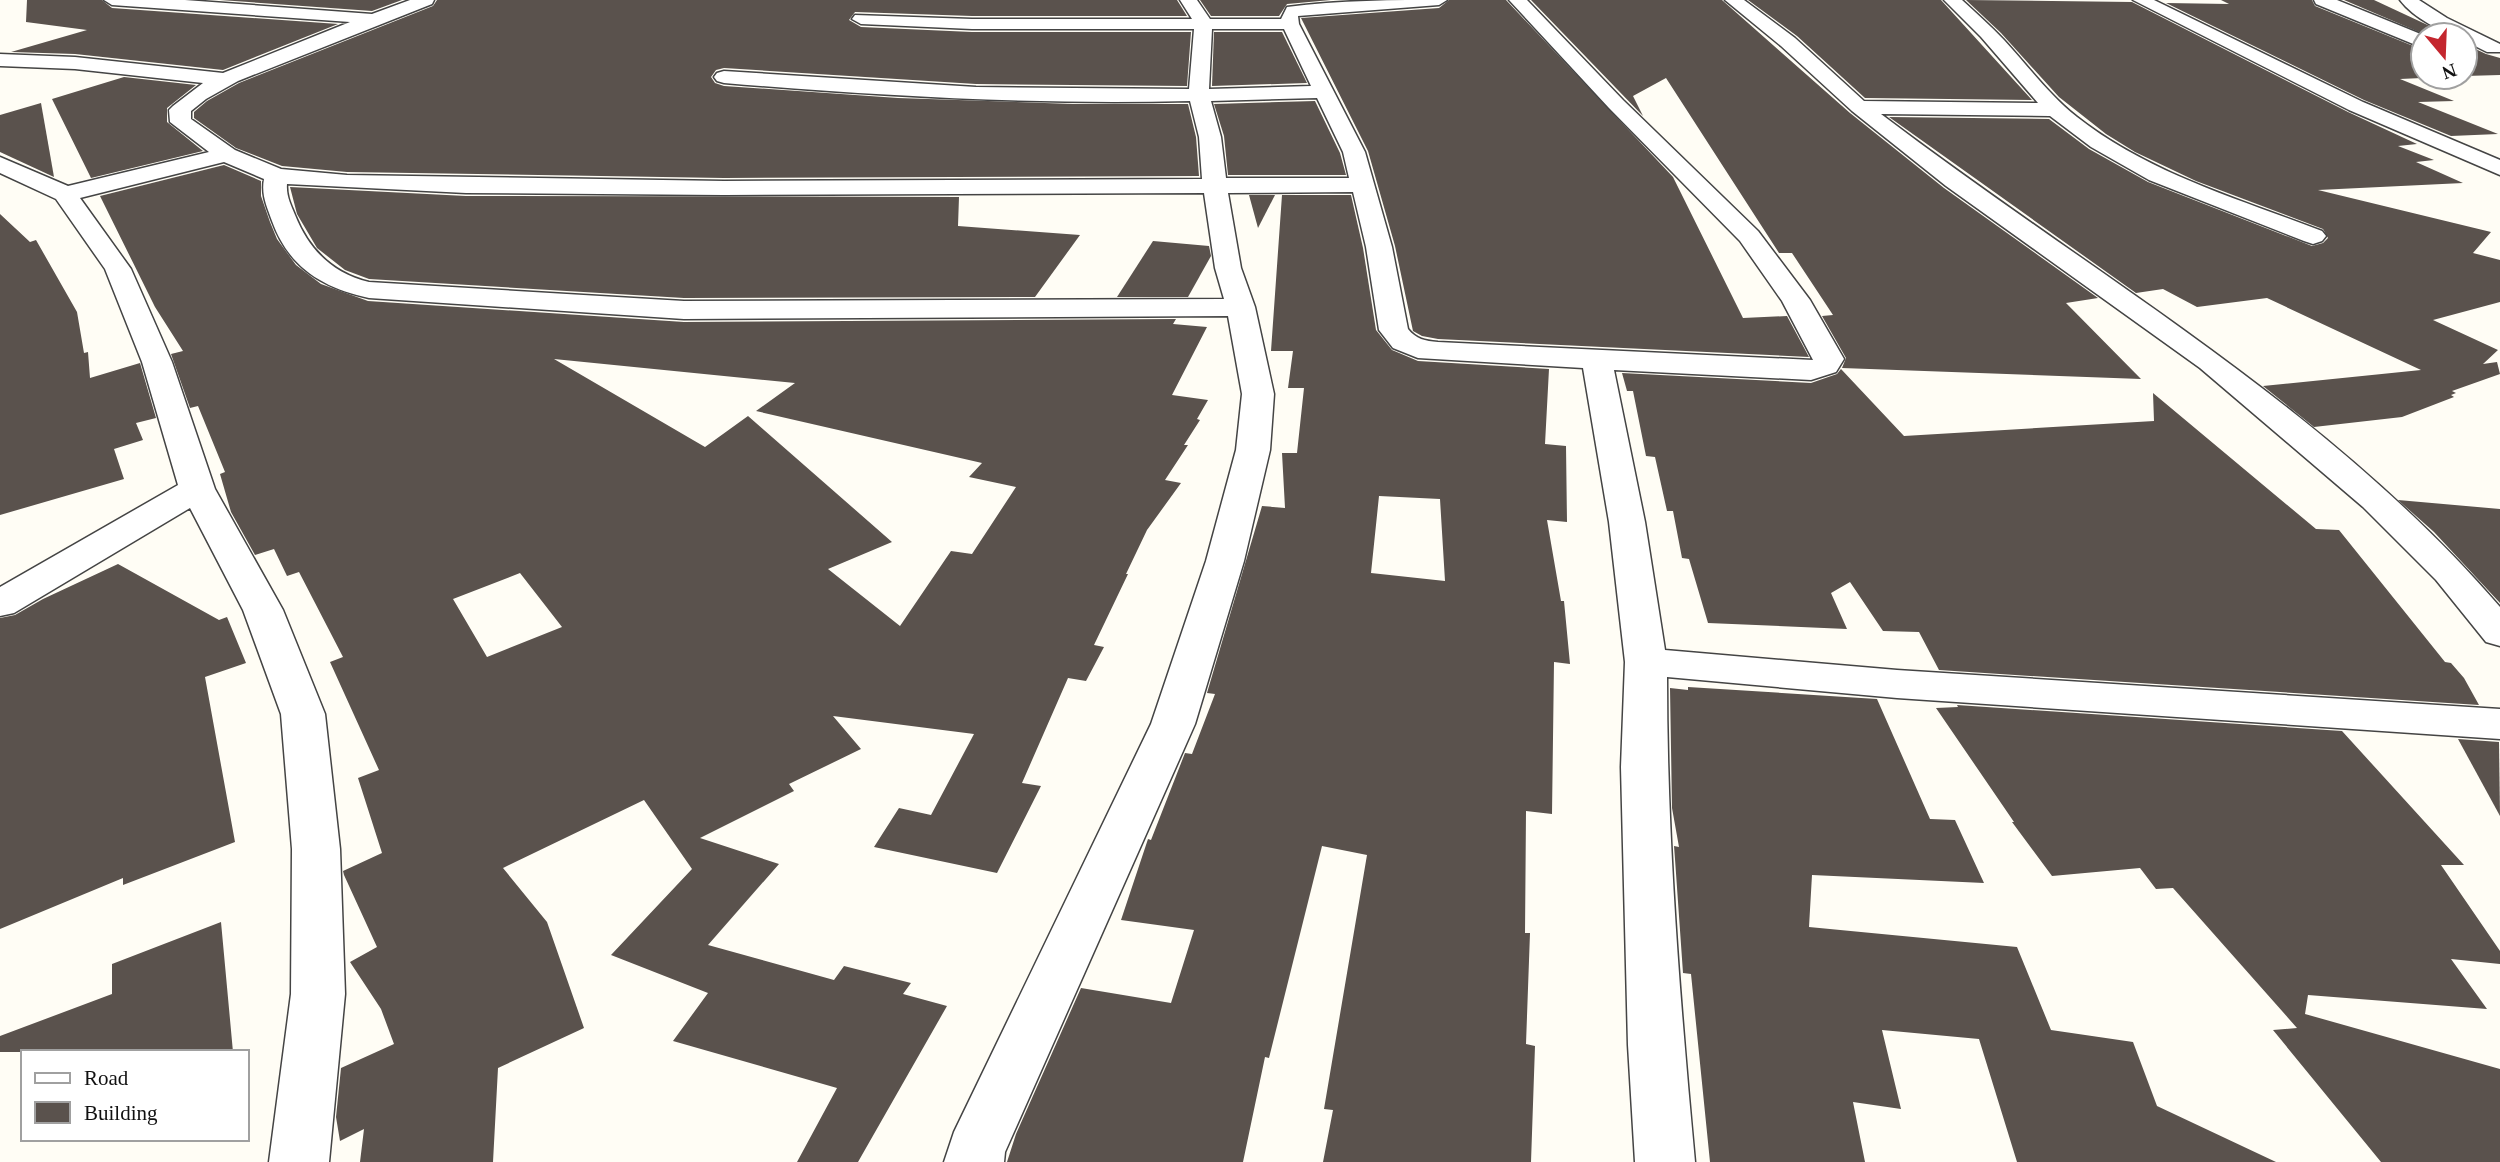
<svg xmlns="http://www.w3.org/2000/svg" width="2500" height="1162" font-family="'Times New Roman',serif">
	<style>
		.building { fill: #5a524d; fill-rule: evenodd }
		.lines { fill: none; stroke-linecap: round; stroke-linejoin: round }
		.minor-casing { stroke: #444; stroke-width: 3 }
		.minor { fill: #fff; fill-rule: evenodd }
	</style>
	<rect width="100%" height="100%" fill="#fffdf5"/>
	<g class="building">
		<path d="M27 0H102L112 8 338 24 223 70 75 54 11 52 87 30 26 22Z"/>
		<path d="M220 0H402L372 11Z"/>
		<path d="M437 0H1177L1187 16H972L855 12 849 20 861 27 972 32H1191L1187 86 976 84 724 68 716 70 711 77 715 83 724 86 898 98 1073 104H1188L1196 137 1199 176 724 178 347 172 282 166 236 148 194 118V112L207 101 239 83 433 6Z"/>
		<path d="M1200 0H1331L1287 4 1279 16H1211Z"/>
		<path d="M1449 0H1506L1673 177 1743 318 1787 316 1809 357 1438 339 1422 336 1413 331 1395 246 1368 151 1301 18 1439 8Z"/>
		<path d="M1531 0H1722L1850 113 1944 188 2098 298 2066 303 2141 379 1842 368 1846 358 1822 316 1833 315 1792 253H1779L1666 78 1633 96 1643 116Z"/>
		<path d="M1748 0H1941L2032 100 1865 98 1797 36Z"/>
		<path d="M1966 0 2132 2 2348 112 2417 144 2398 146 2434 160 2416 162 2463 183 2318 190 2491 232 2473 253 2500 260V302L2433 320 2498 350 2483 364 2497 362 2500 374 2452 391 2456 393 2451 395 2454 397 2402 417 2314 427 2263 386 2421 370 2267 298 2197 307 2163 289 2136 293 1889 117 2049 119 2089 149 2148 182 2312 246 2323 243 2328 238 2323 229 2196 181 2135 152 2106 134 2059 97 2001 33Z"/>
		<path d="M2221 0H2312L2315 6 2423 50V77H2444L2400 79 2454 101 2418 102 2498 134 2451 136 2364 100 2166 3 2229 4Z"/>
		<path d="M2344 0H2374L2449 35H2426Z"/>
		<path d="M1214 32H1282L1307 83 1212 86Z"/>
		<path d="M2465 44 2486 54 2500 58V75L2465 76Z"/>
		<path d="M124 77 196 85 167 108V122L203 151 91 178 52 99Z"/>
		<path d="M1315 101 1340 153 1346 175H1228L1224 136 1214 104Z"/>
		<path d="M41 103 54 177 0 152V115Z"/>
		<path d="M224 165 261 181V196L270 222 277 239 296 265 321 284 368 301 684 322 1176 319 1173 324 1207 327 1172 395 1208 400 1197 419 1200 420 1184 445H1188L1165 480 1181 483 1147 530 1126 574H1128L1094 645 1104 647 1086 681 1068 678 1022 783 1041 786 997 873 874 847 899 808 931 815 974 734 833 716 861 749 789 784 794 791 700 838 779 864 708 945 834 980 844 966 911 983 903 994 947 1006 858 1162H797L837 1088 673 1041 708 993 611 955 692 869 644 800 503 868 547 922 584 1028 498 1068 493 1162H360L364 1129 340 1141 336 1117 341 1068 394 1044 381 1009 350 962 377 947 344 875 343 871 382 853 358 778 379 770 330 662 343 657 299 572 287 576 274 549 255 555 231 512 220 474 225 472 198 406 190 408 171 354 183 351 155 307 100 196ZM554 359 795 383 756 411 982 463 969 477 1016 487 972 554 951 551 900 626 828 569 892 542 748 416 705 447ZM520 573 562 627 487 657 453 599Z"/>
		<path d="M290 187 466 196 959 197 958 226 1080 235 1035 297 684 298 369 279 345 270 317 248 297 214Z"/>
		<path d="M1249 195H1275L1258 228Z"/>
		<path d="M1282 195H1351L1363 248 1376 330 1392 350 1418 361 1549 369 1545 444 1566 446 1567 522 1547 520 1561 601H1564L1570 664 1554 662 1552 814 1526 811 1525 933H1530L1526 1044 1535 1046 1531 1162H1323L1333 1110 1324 1109 1367 855 1322 846 1269 1058 1265 1057 1243 1162H1007L1016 1134 1081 988 1171 1003 1194 930 1121 920 1148 839 1151 840 1185 753 1192 754 1215 694 1207 693 1262 506 1285 508 1282 453H1297L1304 388H1288L1293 351H1271ZM1379 496 1440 499 1445 581 1371 573Z"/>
		<path d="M0 214 30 242 36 240 77 312 84 353 88 352 90 378 140 363 156 418 136 423 143 440 114 449 124 479 0 515Z"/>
		<path d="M1153 241 1209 246 1211 256 1188 297H1117Z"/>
		<path d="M1841 369 1904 436 2154 421 2153 393 2316 529 2339 530 2445 662 2451 663 2464 678 2479 705 1939 670 1919 632 1883 631 1850 582 1831 593 1847 629 1708 623 1689 559 1682 558 1673 511H1667L1655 457 1646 456 1633 391H1627L1622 373 1811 383 1837 374Z"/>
		<path d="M2398 500 2500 509V603L2434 532Z"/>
		<path d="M118 564 219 620 227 617 246 663 205 677 235 842 123 885V878L0 929V618L15 615 43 599Z"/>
		<path d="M1688 687 1877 699 1930 819 1955 820 1984 883 1812 875 1809 927 2017 947 2051 1030 2133 1042 2157 1106 2276 1162H2017L1979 1039 1882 1030 1901 1109 1853 1102 1865 1162H1710L1691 974 1683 973 1675 859 1674 846 1679 847 1672 808 1670 688 1688 690Z"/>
		<path d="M1957 705 2342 731 2464 865H2441L2500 951V964L2451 959 2487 1009 2308 995 2305 1014 2500 1069V1162H2381L2273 1030 2297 1028 2173 888 2156 889 2140 868 2052 876 2012 822H2014L1936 708 1958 707Z"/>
		<path d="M2458 739 2499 742 2500 816Z"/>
		<path d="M221 922 233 1052H0V1036L112 994V964Z"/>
	</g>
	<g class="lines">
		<g class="minor-casing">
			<g id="minor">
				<path d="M104 0H185L372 14 410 0H434L432 4 238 81 206 99 191 111V119L235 150 281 169 347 175 724 181 1202 179 1199 137 1190 101C1034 105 879 96 724 83L717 81 714 77 717 73 724 71 976 87 1189 89 1194 29H972L861 24 852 19 855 15 972 19H1192L1180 0H1197L1210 19H1281L1287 7C1338 0 1395 0 1447 0L1439 5 1298 16 1299 24 1365 152 1392 247 1408 329C1416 339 1425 341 1438 342L1813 360 1782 301 1740 241 1609 108 1509 0H1527L1623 100 1758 231 1810 300 1844 359 1836 372 1811 380 1614 370 1645 522 1665 650 1897 670 2500 709V739L1897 698 1667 677C1667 839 1680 1001 1695 1162H1635L1628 1045 1621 767 1625 662 1609 522 1583 368 1418 358 1393 348 1379 330 1366 247 1353 192 1228 193 1241 268 1255 307 1274 394 1270 450 1244 561 1195 724 1005 1152 1004 1162H944L954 1132 1151 724 1206 561 1236 450 1242 394 1228 316 684 319 369 298C323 288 289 268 272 221 267 207 261 195 264 179L224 162 80 198 131 269 172 362 215 489 283 610 325 714 340 849 345 994 329 1162H269L291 994 292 849 281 714 243 610 190 508 14 613 0 616V587L178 485 142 362 105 269 56 199 0 173V157L68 186 209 152 170 122 169 110 173 106 203 83 75 69 0 66V54L75 57 223 73 350 22 112 5ZM1212 29H1284L1311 86 1209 89ZM1317 98 1343 152 1349 178H1226L1221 137 1211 101ZM287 184 466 193 724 195 1204 193 1215 268 1224 299 684 301 369 282C332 273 309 250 295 215 291 205 286 196 287 184Z"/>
				<path d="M1725 0H1744L1795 38 1864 101 2038 103 1981 37 1944 0H1962C1976 13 1991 26 2004 40 2028 66 2049 95 2077 117 2148 173 2239 199 2322 231L2326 236 2322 241 2313 244 2304 241 2149 180 2091 147 2050 116 1881 114C2091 274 2326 405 2500 607V646L2486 642 2436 580 2363 507 2200 368 1946 186 1852 111 1781 46Z"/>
				<path d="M2133 0H2154L2363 102 2500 160V175L2349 110Z"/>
				<path d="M2314 0H2337L2423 35V48L2316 4Z"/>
				<path d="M2400 0H2419L2447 18 2500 44V52H2487L2465 41V35C2443 35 2413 17 2400 0Z"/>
			</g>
		</g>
		<use href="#minor" class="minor"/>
	</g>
	<rect x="21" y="1050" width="228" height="91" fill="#ffffff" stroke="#a0a0a0" stroke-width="2"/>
	<rect x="35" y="1073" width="35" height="10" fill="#ffffff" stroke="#a0a0a0" stroke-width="2"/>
	<text x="84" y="1085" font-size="21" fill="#111111">Road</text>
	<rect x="35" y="1102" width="35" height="21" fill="#5a524d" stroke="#a0a0a0" stroke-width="2"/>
	<text x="84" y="1120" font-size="21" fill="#111111">Building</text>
	<g transform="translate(2444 56) rotate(161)"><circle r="33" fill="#ffffff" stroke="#a0a0a0" stroke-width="2"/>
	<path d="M0-5L12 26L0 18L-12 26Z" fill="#c4262e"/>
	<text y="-10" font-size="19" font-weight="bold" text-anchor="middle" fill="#111111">N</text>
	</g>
</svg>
